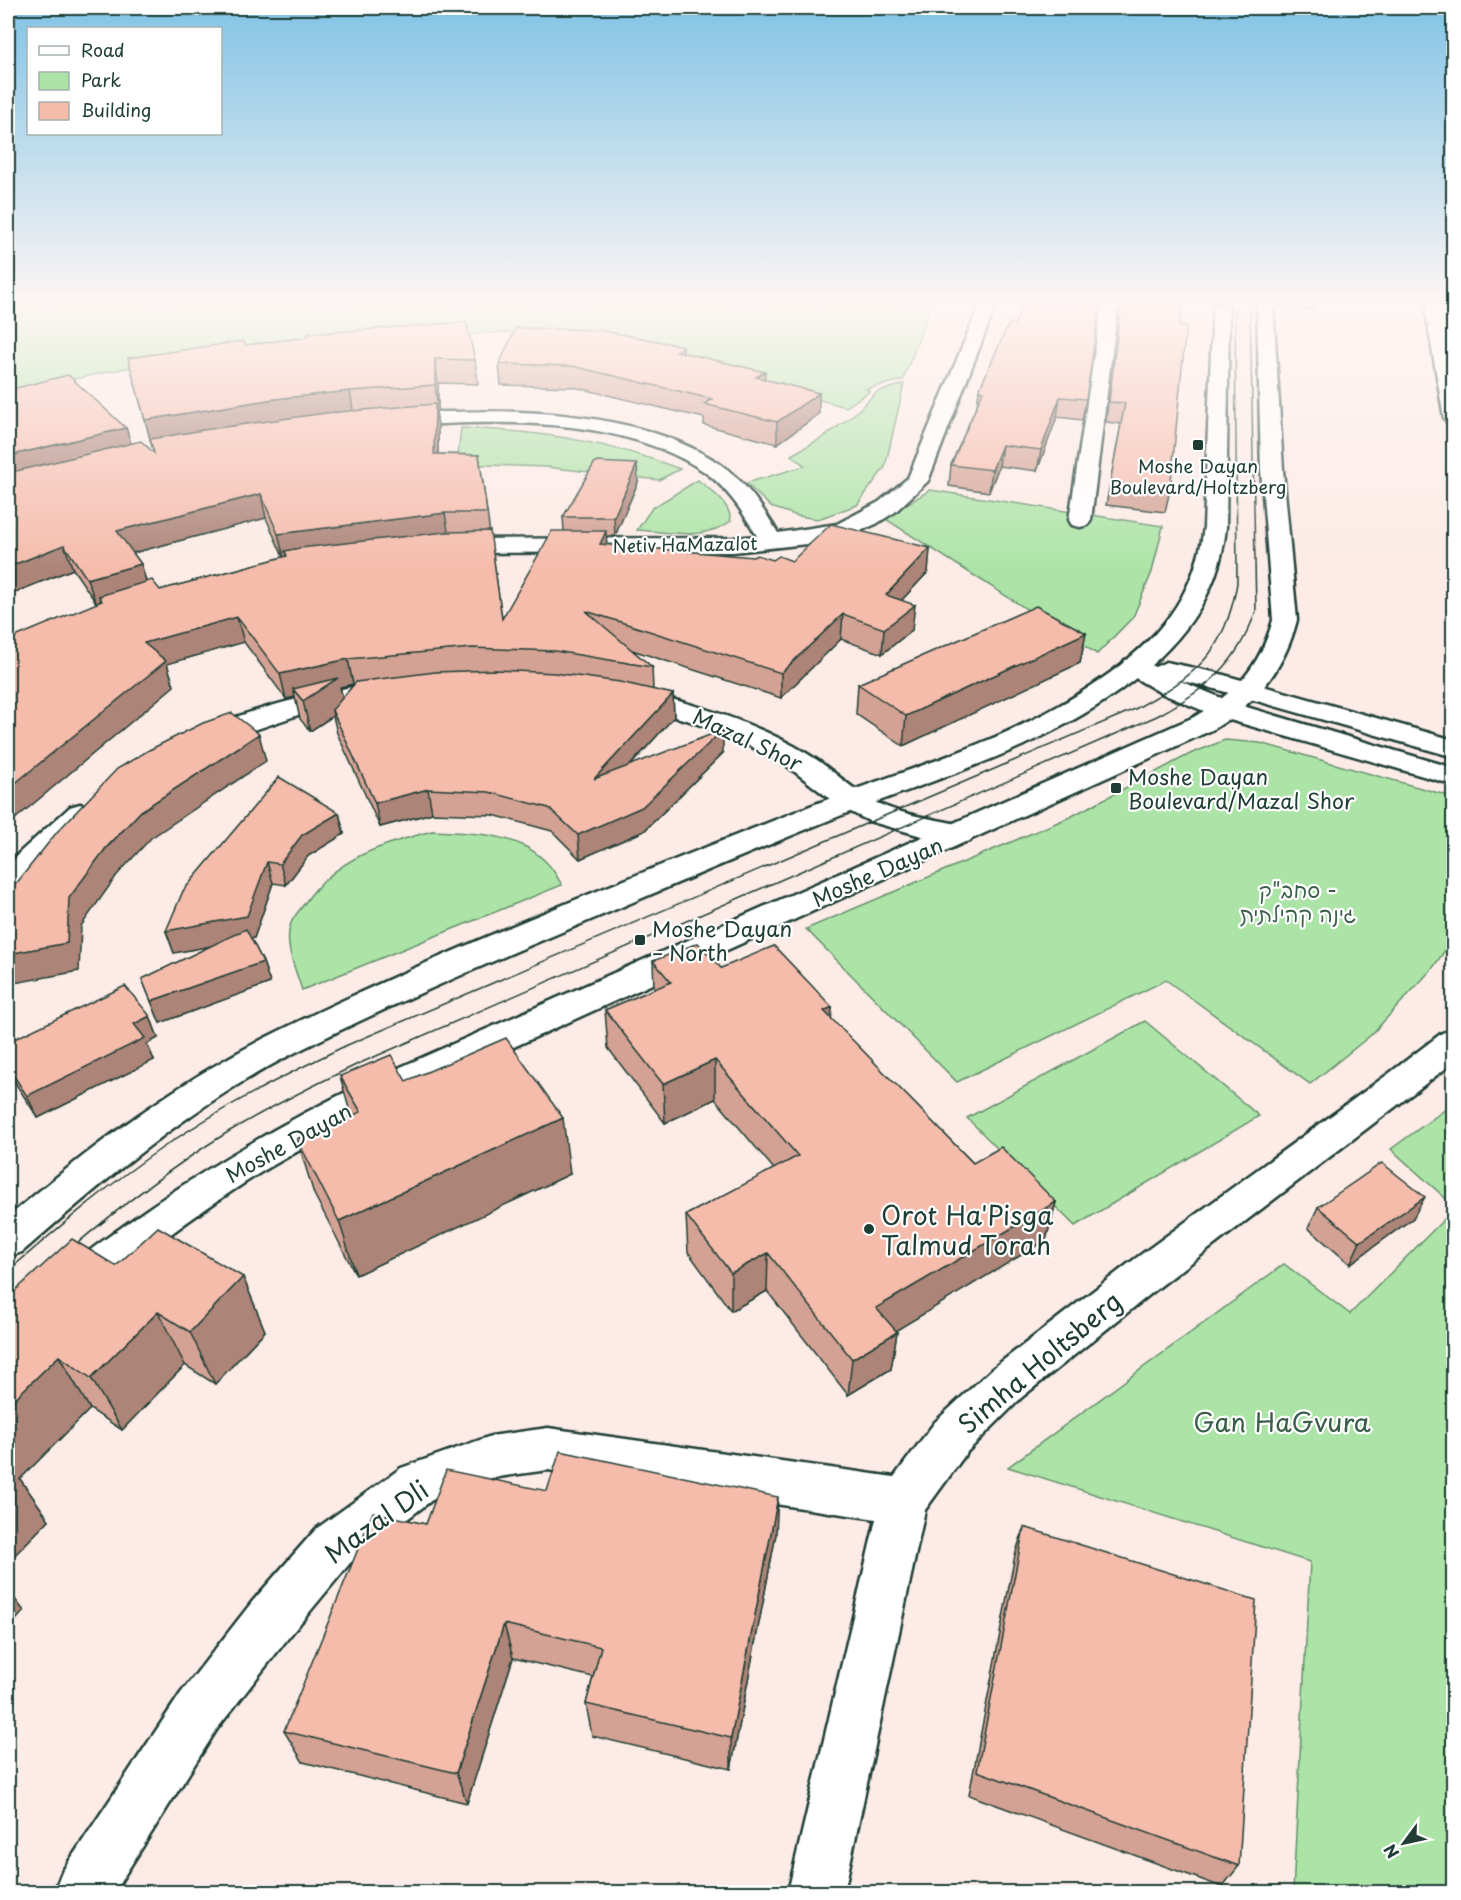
<svg xmlns="http://www.w3.org/2000/svg" width="1461" height="1900" font-family="'Playpen Sans','Playpen Sans Hebrew',sans-serif">
	<style>
		.green { fill: #ace4a7; stroke: #66906e; stroke-width: 1.5 }
		.lines { fill: none; stroke-linecap: round; stroke-linejoin: round }
		.minor-casing { stroke: #1f3d34; stroke-width: 5 }
		.tertiary-casing { stroke: #1f3d34; stroke-width: 5 }
		.minor { fill: #fff; fill-rule: evenodd }
		.tertiary { fill: #fff; fill-rule: evenodd }
		.tram { stroke: #1f3d34; stroke-width: 1.5 }
		.wall { fill: #d3a294; stroke: #1f3d34; stroke-width: 1.5; fill-rule: evenodd }
		.shaded-wall { fill: #ac8478; stroke: #1f3d34; stroke-width: 1.5 }
		.building { fill: #f5bcac; stroke: #1f3d34; stroke-width: 1.5 }
		.poi-dot { fill: #1f3d34; stroke: #fff; stroke-width: 2 }
		.labels { text-anchor: middle; dominant-baseline: central; stroke-width: 4.5; stroke-linejoin: round; paint-order: stroke }
		.far-poi-label { font-size: 18px; fill: #1f3d34; stroke: #fff }
		.far-street-label { font-size: 18px; fill: #1f3d34; stroke: #fff }
		.street-label { font-size: 21px; fill: #1f3d34; stroke: #fff }
		.poi-label { font-size: 21px; fill: #1f3d34; stroke: #fff; text-anchor: start }
		.park-label { font-size: 21px; fill: #3b5e4b; stroke: #fff }
		.near-poi-label { font-size: 26px; fill: #1f3d34; stroke: #fff; text-anchor: start }
		.near-street-label { font-size: 26px; fill: #1f3d34; stroke: #fff }
		.near-park-label { font-size: 26px; fill: #3b5e4b; stroke: #fff }
	</style>
	<rect width="100%" height="100%" fill="#fcebe6"/>
	<filter id="ink" filterUnits="userSpaceOnUse"><feTurbulence type="fractalNoise" baseFrequency=".0167" numOctaves="2"/><feDisplacementMap in="SourceGraphic" scale="12" xChannelSelector="R" yChannelSelector="G"/><feConvolveMatrix kernelMatrix="1 2 1 2 8 2 1 2 1" color-interpolation-filters="sRGB"/></filter>
	<g filter="url(#ink)">
		<g class="green">
			<path d="M8 304H932L903 380 866 389 870 391 846 407 615 346 505 332 188 355 8 393Z"/>
			<path d="M904 384 885 467 857 505 818 519 798 516 771 507 746 483 805 466 791 455 822 438 851 417 877 392Z"/>
			<path d="M461 428C537 431 609 441 680 469L659 480 546 467 457 464Z"/>
			<path d="M698 480C712 492 729 501 731 521 705 541 668 532 637 530L652 508Z"/>
			<path d="M930 490 1163 526 1152 572 1133 617 1097 654 884 518Z"/>
			<path d="M1225 740 1260 743 1453 797V939L1432 969 1371 1035 1310 1084 1166 980 957 1082 806 929 1070 817 1190 754Z"/>
			<path d="M432 831C470 833 518 832 546 862 553 868 557 877 562 885L302 990C296 970 283 944 291 923 293 917 300 910 304 904 336 858 380 845 432 831Z"/>
			<path d="M1145 1021 1259 1116 1075 1226 967 1118Z"/>
			<path d="M1453 1104V1205L1391 1149Z"/>
			<path d="M1453 1210V1892H1293L1310 1562 1008 1467 1284 1264 1350 1314Z"/>
		</g>
		<g class="lines">
			<g class="minor-casing">
				<g id="minor">
					<path d="M980 304H996L928 481 895 512 876 524 853 534 816 543 733 552 448 553 440 551 437 546 440 541 448 539 733 538 757 536C743 512 727 488 705 472 620 414 490 420 392 427L385 425 382 421 385 417C407 411 431 412 453 412 538 409 647 415 720 464 745 481 763 508 778 533L837 524 879 502 908 478Z"/>
					<path d="M1102 304H1118L1091 520 1088 525 1080 527 1072 525 1069 520Z"/>
					<path d="M1429 304H1445L1444 313 1454 364V424L1447 422 1444 418 1426 313Z"/>
					<path d="M1134 658 1155 667 1166 662 1213 672 1454 740V757L1208 687 1178 680 1236 704 1454 768V785L1216 716 1163 694 1125 672 1121 666 1125 660Z"/>
					<path d="M388 681 397 683 401 689 397 695 304 713 204 747 194 745 190 739 194 733C256 707 321 691 388 681Z"/>
					<path d="M631 689C692 703 752 721 806 753 832 768 851 790 877 803 907 817 938 819 970 827L974 834 970 841 959 843 932 839 869 821 839 806 786 765 735 738 687 720 622 703 618 697 622 691Z"/>
					<path d="M80 804 90 807 95 813 90 819 41 867 19 896 8 899V868L19 853 70 807Z"/>
					<path d="M1454 1029V1062L1158 1288 1022 1397 967 1452 925 1510 844 1892H788L876 1519 548 1470 491 1478 432 1500 350 1563 288 1638 217 1729 114 1892H54L62 1872 181 1693 252 1602 316 1529 401 1468 491 1436 548 1428 894 1477 935 1422 992 1369 1128 1264 1391 1072 1442 1033Z"/>
				</g>
			</g>
			<g class="tertiary-casing">
				<g id="tertiary">
					<path d="M1213 304H1229L1226 527C1219 600 1177 649 1119 691 1030 755 922 782 822 823 741 856 661 890 581 924 483 965 385 1007 290 1055 191 1106 106 1179 22 1252L8 1257V1217C94 1145 181 1078 283 1029 451 947 627 879 800 810 901 770 1010 743 1100 680 1157 641 1195 598 1204 527Z"/>
					<path d="M1257 304H1273L1283 470 1297 620C1284 670 1257 702 1214 729L388 1104C346 1125 304 1147 263 1171 178 1224 99 1288 23 1353L8 1359V1315C119 1223 232 1147 362 1084L1194 717C1237 691 1259 669 1273 620L1261 470Z"/>
				</g>
			</g>
			<use href="#minor" class="minor"/>
			<use href="#tertiary" class="tertiary"/>
			<g class="tram">
				<path d="M66 1253C117 1209 170 1168 228 1132 270 1107 314 1085 358 1064L1157 716C1207 689 1236 666 1256 611L1250 304"/>
				<path d="M8 1271C59 1227 110 1183 165 1146 222 1107 283 1076 345 1046L1135 709C1195 676 1225 654 1237 583L1235 304"/>
			</g>
		</g>
		<g class="wall">
			<path d="M1120 304H1183L1179 326 1170 490 1165 512 1106 505 1121 424 1106 422Z"/>
			<path d="M1277 304H1314L1312 311 1277 307Z"/>
			<path d="M1015 324 1086 399 1082 420 1057 417 1037 471 999 466 989 492 949 486 951 465 977 405 979 390Z"/>
			<path d="M246 345 475 360 478 384 438 383V411H436L438 426V454L479 455 502 619 564 531 563 517 638 482 615 536H606L607 544 773 560 792 561 930 548 928 572 901 601 912 630 882 654 841 639 781 698 632 650 652 667 653 690 673 694 674 717 630 766 723 753 644 831 580 859 552 831 493 815 432 813 380 827 337 733 333 716 310 731 300 719 295 697 286 699 244 642 167 664 174 686 101 602 96 603 73 569 8 595 126 428 131 444 154 453 128 358ZM266 518 283 557 160 590 146 582 141 564 133 553ZM354 684 343 698 340 687Z"/>
			<path d="M683 346V353L764 379 819 414 777 444 704 425V418L574 387 501 385 499 364Z"/>
			<path d="M1086 633 1080 663 903 746 856 714 858 684Z"/>
			<path d="M339 813 344 834 308 856 286 885 273 883 254 938H251L263 962 270 983 160 1023 142 979 211 946 174 953 166 931Z"/>
			<path d="M653 961 721 968 832 1007 831 1019 973 1163 1056 1202 1046 1240 895 1330 897 1332 891 1369 848 1395 767 1291 731 1311 688 1252 686 1215 774 1169 715 1099 665 1123 608 1048 605 1010 654 989Z"/>
			<path d="M150 1016 158 1038 147 1044 154 1060 38 1118 8 1072V1042Z"/>
			<path d="M340 1076 406 1081 570 1174 356 1275 314 1194 297 1139 351 1116Z"/>
			<path d="M1318 1207 1413 1218 1350 1264 1308 1228Z"/>
			<path d="M243 1277 265 1331 215 1384 185 1365 122 1430 90 1409 20 1479 49 1520 8 1562V1297Z"/>
			<path d="M547 1491 776 1534 731 1769 592 1736 586 1704 593 1677 513 1658 467 1803 303 1762 284 1731 426 1524Z"/>
			<path d="M1024 1527 1239 1866 1222 1887 969 1795 1015 1555Z"/>
		</g>
		<g class="shaded-wall">
			<path d="M683 346V367L676 351Z"/>
			<path d="M435 359 438 383V411L435 385Z"/>
			<path d="M765 372 764 393 756 377Z"/>
			<path d="M350 391 354 416 152 446 145 420 274 399Z"/>
			<path d="M819 393V414L777 444V422Z"/>
			<path d="M1060 397 1057 417 1037 471 1041 450Z"/>
			<path d="M435 404 438 426V477L434 454Z"/>
			<path d="M126 428 133 450 8 481V456Z"/>
			<path d="M1002 445 999 466 989 492 992 470Z"/>
			<path d="M637 464 638 482 615 536 614 517Z"/>
			<path d="M261 494 266 518 125 555 117 531Z"/>
			<path d="M445 513 449 537 285 551 287 558H284L278 534Z"/>
			<path d="M606 531 607 555 600 544Z"/>
			<path d="M64 545 73 569 8 595V567Z"/>
			<path d="M930 548 928 572 884 619 886 595Z"/>
			<path d="M141 564 148 588 99 596 101 602 96 603 87 579Z"/>
			<path d="M915 605 912 630 882 654 884 629Z"/>
			<path d="M843 614 841 639 781 698V673Z"/>
			<path d="M237 617 244 642 167 664 174 686 8 825V789L144 643Z"/>
			<path d="M1086 633 1080 663 903 746 906 716Z"/>
			<path d="M348 659 353 684 340 687 345 708 332 710 333 716 310 731 303 701 293 689 295 697 286 699 280 674Z"/>
			<path d="M673 694 674 717 596 803 594 779Z"/>
			<path d="M723 730V753L644 831 580 859 578 835Z"/>
			<path d="M259 734 266 761 151 838 117 875 81 926 79 971 9 984 8 982V954L141 811Z"/>
			<path d="M428 789 432 813 380 827 375 803Z"/>
			<path d="M339 813 344 834 308 856 286 885 280 864 302 835Z"/>
			<path d="M267 862 273 883 254 938 174 953 166 931Z"/>
			<path d="M263 962 270 983 160 1023 151 1001Z"/>
			<path d="M832 1007 830 1045 824 1011Z"/>
			<path d="M150 1016 158 1038 147 1044 154 1060 38 1118 27 1096 134 1024Z"/>
			<path d="M715 1060V1099L665 1123 663 1084Z"/>
			<path d="M563 1118 570 1174 356 1275 339 1221Z"/>
			<path d="M1425 1197 1413 1218 1350 1264 1360 1242Z"/>
			<path d="M1056 1202 1046 1240 872 1345 876 1308Z"/>
			<path d="M768 1253 767 1291 731 1311V1273Z"/>
			<path d="M243 1277 265 1331 215 1384 190 1332Z"/>
			<path d="M158 1312 185 1365 122 1430 91 1378Z"/>
			<path d="M897 1332 891 1369 848 1395 852 1359Z"/>
			<path d="M59 1356 90 1409 20 1479 49 1520 8 1562V1405Z"/>
			<path d="M778 1497 776 1534 731 1769V1738Z"/>
			<path d="M8 1590 24 1611 8 1629Z"/>
			<path d="M504 1624 513 1658 467 1803 456 1773Z"/>
		</g>
		<g class="building">
			<path d="M1022 304H1100L1086 399 1060 397 1041 450 1002 445 992 470 951 465 983 391 979 390 1009 323 1015 324Z"/>
			<path d="M1121 304H1183L1179 326 1186 327 1170 490 1110 483 1125 403 1109 402Z"/>
			<path d="M466 322 475 360 435 359V385L350 391 274 399 145 420 128 358 243 341 246 345 308 337V334Z"/>
			<path d="M516 328 599 330 683 346 676 351 765 372 756 377 819 393 777 422 704 404 712 399 572 366 499 364Z"/>
			<path d="M68 375 126 428 8 456V390Z"/>
			<path d="M435 404 434 454 479 455 487 513H445L278 534 261 494 117 531 141 564 87 579 64 545 8 567V473L141 441 154 453 150 439 203 430 326 413Z"/>
			<path d="M595 462 637 464 614 517H563Z"/>
			<path d="M831 524 930 548 886 595 915 605 884 629 843 614 781 673 586 611 652 667 555 651 472 648 348 659 280 674 237 617 144 643 166 661 8 789V640L102 601 99 596 152 580 160 590 287 556 285 551 300 548 446 532 490 531 502 619 552 531H606L600 544 753 557 757 555 773 560 779 556 792 561Z"/>
			<path d="M1036 606 1086 633 906 716 858 684Z"/>
			<path d="M495 670 555 673 620 682 673 694 594 779 723 730 642 807 578 835 549 808 489 792 428 789 375 803 332 710 356 682 435 672Z"/>
			<path d="M338 678 303 701 293 689Z"/>
			<path d="M232 713 259 734 141 811 106 848 69 898 67 943 8 954V894L57 832 117 769 149 750 203 723Z"/>
			<path d="M279 777 339 813 302 835 280 864 267 862 247 916 166 931 183 891Z"/>
			<path d="M246 929 263 962 151 1001 142 979Z"/>
			<path d="M698 943 721 968 774 946 832 1007 824 1011 973 1163 1001 1147 1056 1202 876 1308 897 1332 852 1359 768 1253 731 1273 686 1215 798 1156 715 1060 663 1084 605 1010 671 982 653 961Z"/>
			<path d="M125 986 150 1016 134 1024 145 1038 27 1096 8 1067V1042Z"/>
			<path d="M506 1038 563 1118 339 1221 297 1139 361 1112 340 1076 391 1055 406 1081Z"/>
			<path d="M1382 1163 1425 1197 1360 1242 1318 1207Z"/>
			<path d="M158 1227 243 1277 190 1332 158 1312 91 1378 59 1356 8 1405V1297L72 1239 116 1266Z"/>
			<path d="M560 1451 778 1497 731 1738 586 1704 601 1647 504 1624 456 1773 284 1731 373 1512 426 1524 446 1470 547 1491Z"/>
			<path d="M8 1466 13 1470 8 1475Z"/>
			<path d="M1024 1527 1256 1600 1239 1866 977 1771Z"/>
		</g>
	</g>
	<linearGradient id="sky" x2="0" y2="1"><stop stop-color="#81c3e5"/><stop offset="0.53" stop-color="#fef6f4"/><stop offset="1" stop-color="#fef6f4" stop-opacity="0"/></linearGradient>
	<rect width="1461" height="570" fill="url(#sky)"/>
	<g class="poi-dot">
		<rect x="1192" y="439" width="12" height="12" rx="3"/>
		<rect x="1110" y="782" width="12" height="12" rx="3"/>
		<rect x="634" y="934" width="12" height="12" rx="3"/>
		<circle cx="869" cy="1229" r="6"/>
	</g>
	<g class="labels">
		<g class="far-poi-label">
			<text x="1198" y="465">Moshe Dayan<tspan x="1198" dy="21">Boulevard/Holtzberg</tspan></text>
		</g>
		<g class="far-street-label">
			<text transform="translate(685 544) rotate(-1)">Netiv HaMazalot</text>
		</g>
		<g class="street-label">
			<text transform="translate(748 739) rotate(25)">Mazal Shor</text>
			<text transform="translate(877 871) rotate(-24)">Moshe Dayan</text>
			<text transform="translate(288 1142) rotate(-29)">Moshe Dayan</text>
		</g>
		<g class="poi-label">
			<text x="1128" y="776">Moshe Dayan<tspan x="1128" dy="24">Boulevard/Mazal Shor</tspan></text>
			<text x="652" y="928">Moshe Dayan<tspan x="652" dy="24">– North</tspan></text>
		</g>
		<g class="park-label">
			<text x="1298" y="889">סחב"ק -<tspan x="1298" dy="24">גינה קהילתית</tspan></text>
		</g>
		<g class="near-poi-label">
			<text x="881" y="1214">Orot Ha'Pisga<tspan x="881" dy="30">Talmud Torah</tspan></text>
		</g>
		<g class="near-street-label">
			<text transform="translate(1039 1362) rotate(-40)">Simha Holtsberg</text>
			<text transform="translate(376 1521) rotate(-36)">Mazal Dli</text>
		</g>
		<g class="near-park-label">
			<text x="1282" y="1421">Gan HaGvura</text>
		</g>
	</g>
	<rect width="1461" height="1900" fill="none" stroke="#fff" stroke-width="30"/>
	<rect x="15" y="15" width="1431" height="1870" fill="none" stroke="#1f3d34" stroke-width="2" filter="url(#ink)"/>
	<rect x="27" y="27" width="195" height="108" fill="#ffffff" stroke="#a5b1ae" stroke-width="1.5"/>
	<rect x="39" y="46" width="30" height="9" fill="#ffffff" stroke="#a5b1ae" stroke-width="1.5"/>
	<text x="81" y="57" font-size="18" fill="#1f3d34">Road</text>
	<rect x="39" y="72" width="30" height="18" fill="#ace4a7" stroke="#a5b1ae" stroke-width="1.5"/>
	<text x="81" y="87" font-size="18" fill="#1f3d34">Park</text>
	<rect x="39" y="102" width="30" height="18" fill="#f5bcac" stroke="#a5b1ae" stroke-width="1.5"/>
	<text x="81" y="117" font-size="18" fill="#1f3d34">Building</text>
	<g transform="translate(1404 1843) rotate(237)" stroke="#ffffff" stroke-width="4.5" paint-order="stroke">
	<path d="M0-4.5L10 22L0 15L-10 22Z" fill="#1f3d34"/>
	<text y="-9" font-size="16" font-weight="bold" text-anchor="middle" fill="#1f3d34">N</text>
	</g>
</svg>
